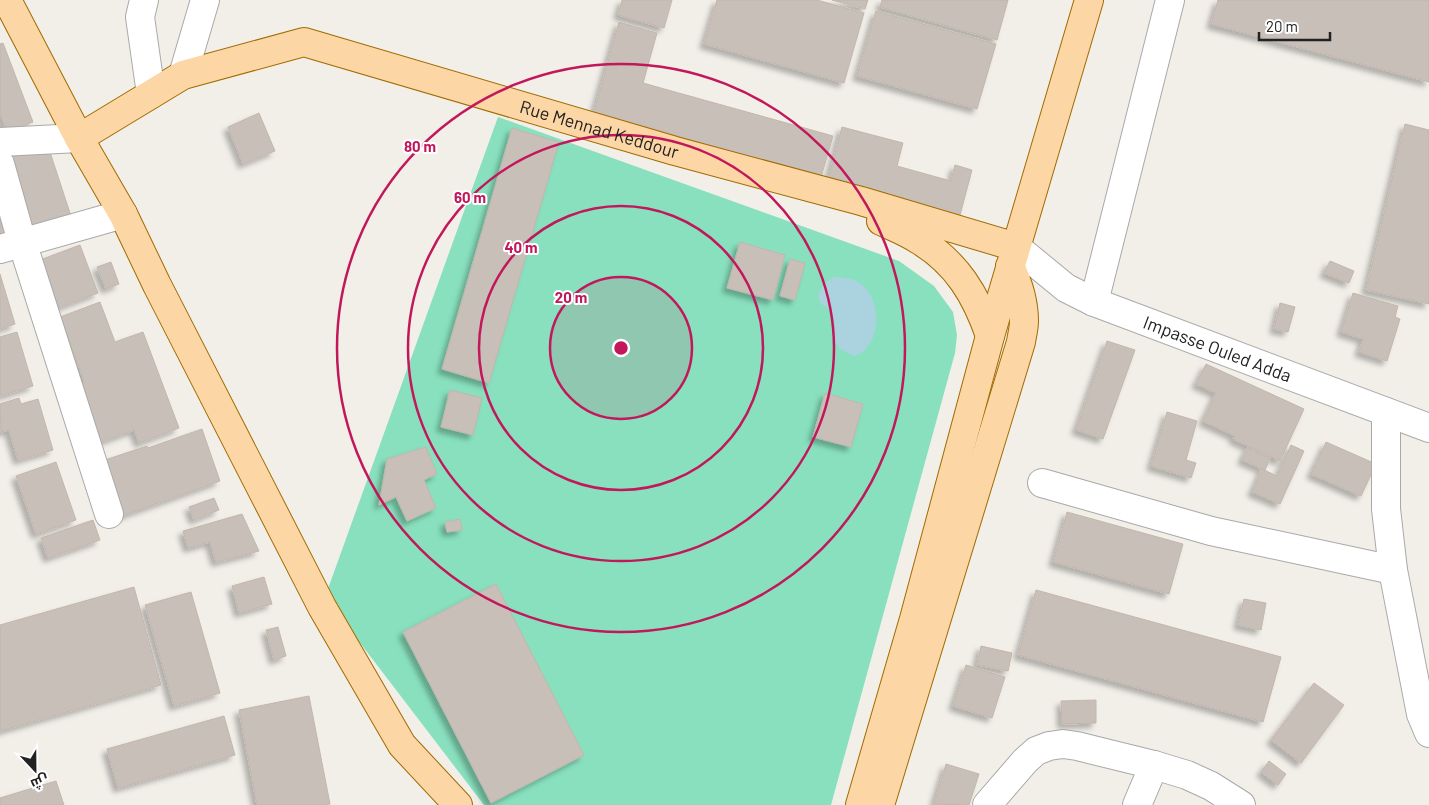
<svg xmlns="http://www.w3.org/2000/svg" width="1429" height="805" font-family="Barlow,Cairo,sans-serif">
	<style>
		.pitch { fill: #88e0be }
		.water { fill: #aad3df }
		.building { fill: #c7bfb8; stroke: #c4b6ab; filter: url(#shadow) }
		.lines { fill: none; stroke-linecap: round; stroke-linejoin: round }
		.minor-casing { stroke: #a9a9a9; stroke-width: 30 }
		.major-casing { stroke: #a06b00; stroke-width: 30 }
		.minor { stroke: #fff; stroke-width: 28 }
		.major { stroke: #fcd6a4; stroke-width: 28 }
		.ring { fill: none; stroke: #c2185b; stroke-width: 2.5 }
		.labels { text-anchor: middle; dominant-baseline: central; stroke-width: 4; stroke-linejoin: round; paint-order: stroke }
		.street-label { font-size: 18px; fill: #222; stroke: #fff }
		.centre { fill: #c2185b; stroke: #fff; stroke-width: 2.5 }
		.ring-label { font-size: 15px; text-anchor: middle; font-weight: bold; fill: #c2185b; stroke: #fff; stroke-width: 4; stroke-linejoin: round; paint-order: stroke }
	</style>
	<defs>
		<filter id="shadow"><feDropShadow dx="-4.5" dy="4.5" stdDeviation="2.5" flood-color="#0004"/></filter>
	</defs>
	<rect width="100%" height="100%" fill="#f2efe9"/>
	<path class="pitch" d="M498 117 899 261 934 286 953 312 957 335 955 353 831 805H484L325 597Z"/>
	<path class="water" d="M833 277C841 277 852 278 860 283 880 297 882 334 864 351 862 353 857 355 854 356L840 349 832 337 835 325 831 309 821 304 818 296 823 285Z"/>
	<g class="building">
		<path d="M622 0H672L664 28 618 15Z"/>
		<path d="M717 0H817L864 13 844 83 704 44Z"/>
		<path d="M832 0H868L865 9Z"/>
		<path d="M882 0H1008L997 40 880 7Z"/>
		<path d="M1218 0H1429V82L1211 24Z"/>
		<path d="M876 11 996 44 977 109 857 76Z"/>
		<path d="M619 22 657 33 643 83 833 136 821 177 594 112Z"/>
		<path d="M3 43 33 122 7 132 0 113V44Z"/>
		<path d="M259 113 275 151 243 164 228 127Z"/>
		<path d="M1405 124 1429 130V304L1366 290Z"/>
		<path d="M842 127 903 143 897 166 951 181 955 165 972 170 960 215 828 180Z"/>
		<path d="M512 128 559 142 489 383 442 369Z"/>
		<path d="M46 140 72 219 34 232 7 154Z"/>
		<path d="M0 212 8 240 0 242Z"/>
		<path d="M740 242 785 255 773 300 727 288Z"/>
		<path d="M80 245 98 293 58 308 40 260Z"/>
		<path d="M790 259 805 263 795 300 780 296Z"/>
		<path d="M1330 261 1354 271 1349 283 1324 273Z"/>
		<path d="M111 262 119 284 106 289 97 267Z"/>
		<path d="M0 274 15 324 0 329Z"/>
		<path d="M1353 293 1398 306 1395 317 1400 319 1387 361 1359 352 1363 339 1341 332Z"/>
		<path d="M100 302 115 342 143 332 179 428 139 443 134 430 101 442 80 384 85 383 60 317Z"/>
		<path d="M1280 303 1295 307 1288 332 1274 329Z"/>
		<path d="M17 332 33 386 0 396V337Z"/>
		<path d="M1107 341 1135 350 1103 439 1076 430Z"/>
		<path d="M1206 364 1304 409 1280 461 1233 439 1235 436 1203 421 1216 393 1196 384Z"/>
		<path d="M450 390 482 398 473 435 441 427Z"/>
		<path d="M825 393 863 404 851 447 813 437Z"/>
		<path d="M19 398 21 404 38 399 53 450 18 460 9 430 1 432 0 404Z"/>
		<path d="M1167 412 1197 421 1186 460 1196 463 1191 478 1151 466Z"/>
		<path d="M202 429 220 481 122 516 102 461 147 446 148 448Z"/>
		<path d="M1326 442 1376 464 1361 496 1311 474Z"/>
		<path d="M1291 445 1304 451 1280 504 1252 492 1262 469 1277 476Z"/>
		<path d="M426 447 437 474 424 480 436 508 407 521 396 497 379 505 387 459Z"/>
		<path d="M1247 448 1270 458 1265 470 1242 460Z"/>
		<path d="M56 462 76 520 36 534 16 476Z"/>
		<path d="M214 498 219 510 194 520 189 507Z"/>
		<path d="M1067 512 1183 544 1169 594 1053 562Z"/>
		<path d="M242 514 259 551 216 562 210 542 188 548 183 531Z"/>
		<path d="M460 519 462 530 447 532 445 522Z"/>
		<path d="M93 520 100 540 48 558 41 538Z"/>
		<path d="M264 577 272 604 239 613 232 586Z"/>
		<path d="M496 584 584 755 491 803 403 632Z"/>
		<path d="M134 587 161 685 0 731V625Z"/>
		<path d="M1036 590 1281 657 1263 722 1018 655Z"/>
		<path d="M191 592 220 693 174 706 145 605Z"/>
		<path d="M1244 599 1266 603 1261 630 1238 625Z"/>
		<path d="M278 627 286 656 274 660 266 630Z"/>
		<path d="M981 646 1012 653 1008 671 977 665Z"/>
		<path d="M966 665 1005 677 992 718 953 706Z"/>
		<path d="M1314 683 1344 705 1301 763 1271 740Z"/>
		<path d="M309 696 330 804 322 805H257L239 710Z"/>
		<path d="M1096 700V723L1062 724 1061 701Z"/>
		<path d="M224 716 235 755 118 788 107 749Z"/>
		<path d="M1269 761 1286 774 1278 785 1261 772Z"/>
		<path d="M946 764 979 774 969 805 934 804Z"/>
		<path d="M56 781 64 805H0V798Z"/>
	</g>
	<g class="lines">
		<g class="minor-casing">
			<g id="minor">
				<path d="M144 0 140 17 151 94"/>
				<path d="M183 75 205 0"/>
				<path d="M0 142 79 138"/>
				<path d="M0 164 22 242 109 514"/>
				<path id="s1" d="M1016 247 1066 288 1094 302 1429 428"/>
				<path d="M0 249 123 214"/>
				<path d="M1094 302 1170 0"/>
				<path d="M1386 412V509L1393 570 1421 714 1429 733"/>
				<path d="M1042 483 1211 531 1393 570"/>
				<path d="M987 805 1025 761 1036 751 1049 746 1063 744 1077 746 1154 765 1187 775 1211 786 1241 805"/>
				<path d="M1137 805 1154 765"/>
			</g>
		</g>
		<g class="major-casing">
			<g id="major">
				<path d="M7 0 79 138 123 214 157 285 322 607 402 745 458 805"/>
				<path id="s2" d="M79 138 183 75 304 42 675 151 861 201 1016 247"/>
				<path d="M881 221C894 227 907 232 919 240 957 263 976 295 990 336"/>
				<path d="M860 805 914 619 990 336 1089 0"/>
				<path d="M880 805 1021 342C1022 335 1024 328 1024 321 1024 302 1018 283 1010 266"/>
			</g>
		</g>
		<use href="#minor" class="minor"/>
		<use href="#major" class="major"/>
	</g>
	<circle cx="621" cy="348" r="71" fill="#c2185b" fill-opacity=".12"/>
	<g class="ring">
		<circle cx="621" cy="348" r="71"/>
		<circle cx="621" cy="348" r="142"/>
		<circle cx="621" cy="348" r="213"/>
		<circle cx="621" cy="348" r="284"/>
	</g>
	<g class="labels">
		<g class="street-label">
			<text stroke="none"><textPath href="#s2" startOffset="555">Rue Mennad Keddour</textPath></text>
			<text stroke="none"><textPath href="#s1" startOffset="228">Impasse Ouled Adda</textPath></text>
		</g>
	</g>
	<circle cx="621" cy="348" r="8" class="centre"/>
	<g class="ring-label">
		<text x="420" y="152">80 m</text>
		<text x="470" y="203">60 m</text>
		<text x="521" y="253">40 m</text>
		<text x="571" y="303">20 m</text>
	</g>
	<g transform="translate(35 770) rotate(158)" stroke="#ffffff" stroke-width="4" paint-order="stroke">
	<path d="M0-4L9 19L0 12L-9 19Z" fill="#222222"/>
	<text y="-8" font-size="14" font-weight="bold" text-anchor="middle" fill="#222222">ش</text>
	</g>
	<path d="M1259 32v8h71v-8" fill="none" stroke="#222222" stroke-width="2.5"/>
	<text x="1266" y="32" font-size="15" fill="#222222" stroke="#ffffff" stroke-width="4" paint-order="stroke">20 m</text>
</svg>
